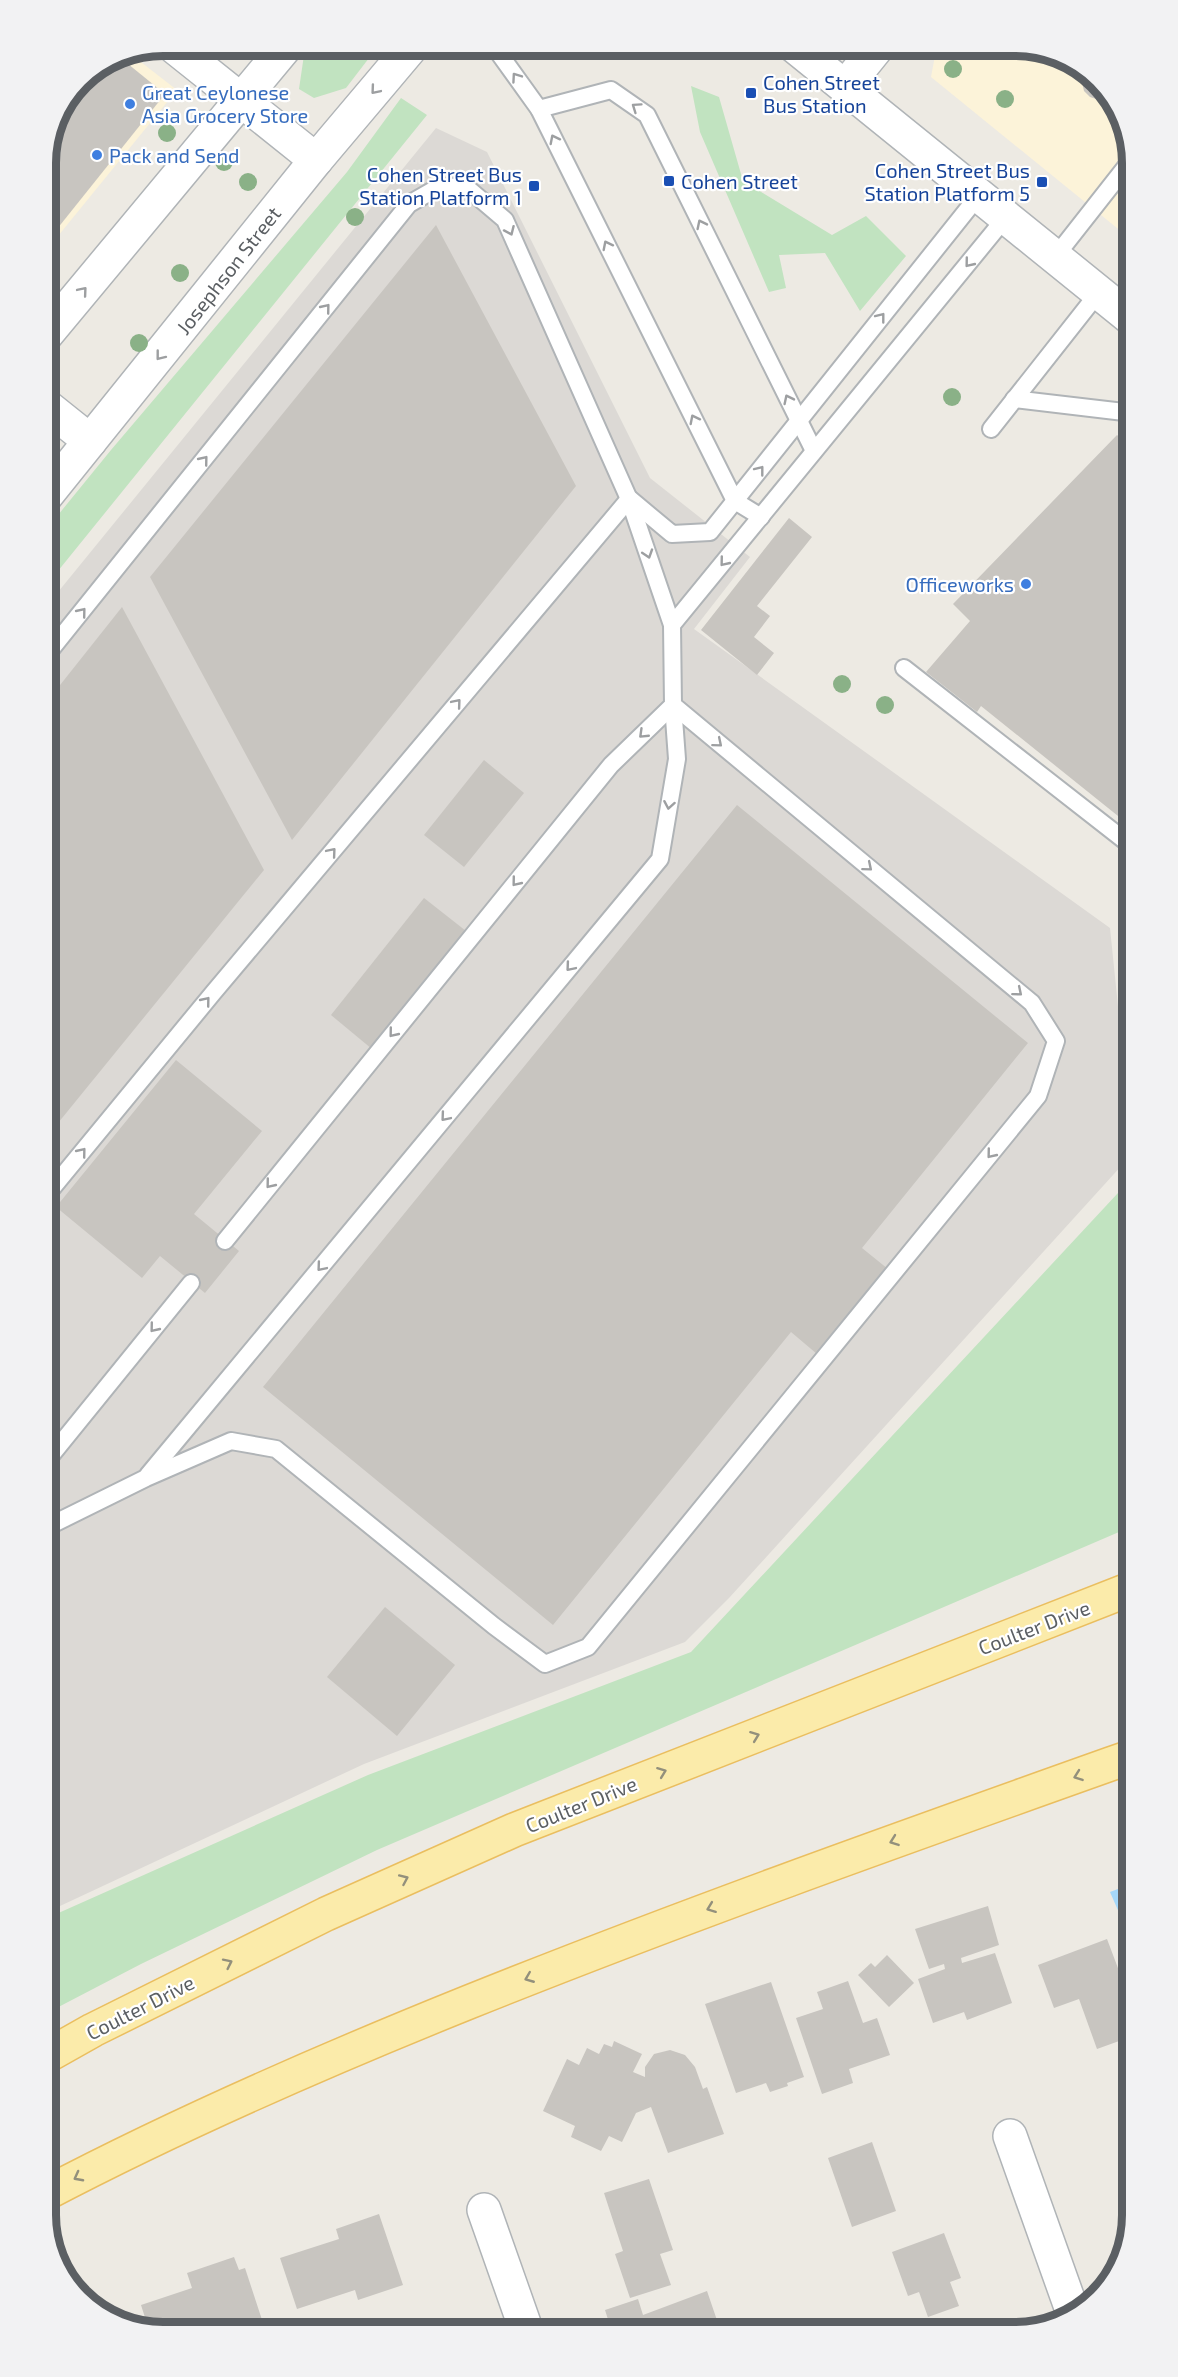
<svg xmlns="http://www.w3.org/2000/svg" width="1178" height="2377" font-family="'Exo 2',sans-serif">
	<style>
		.commercial { fill: #fcf3d9 }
		.industrial { fill: #dcd9d5 }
		.green { fill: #c1e3c0 }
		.water { fill: #a5d8fa }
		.building { fill: #c8c5c0 }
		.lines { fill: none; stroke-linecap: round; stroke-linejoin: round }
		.service-casing { stroke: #b0b4b7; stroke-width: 20 }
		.minor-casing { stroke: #b0b4b7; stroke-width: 36 }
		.primary-casing { stroke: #eabe5f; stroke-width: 36 }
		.service { stroke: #fff; stroke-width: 16 }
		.minor { stroke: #fff; stroke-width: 33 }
		.primary { stroke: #fbebaa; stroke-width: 33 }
		.tree { fill: #8ab187 }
		.oneway { stroke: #9d9fa1 }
		.oneway2 { stroke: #93907c }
		.transit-dot { fill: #1a4fb4; stroke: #fff; stroke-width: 2 }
		.shop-dot { fill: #3f7fe0; stroke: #fff; stroke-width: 2 }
		.labels { text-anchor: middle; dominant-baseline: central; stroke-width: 4.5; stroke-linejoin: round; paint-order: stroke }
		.transit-label { font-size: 20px; fill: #164399; stroke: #fff; text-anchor: start }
		.shop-label { font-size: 20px; fill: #366cbe; stroke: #fff; text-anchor: start }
		.street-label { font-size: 20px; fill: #5b5f63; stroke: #fff }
		.rim { fill: none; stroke: #5b5f63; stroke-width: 8 }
	</style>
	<rect width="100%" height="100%" fill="#edeae3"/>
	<g class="commercial">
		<path d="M937 45H1024L1087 69 1124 118 1133 162V241L931 77Z"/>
		<path d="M128 52 177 90 45 252V155L54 117 80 79 118 54Z"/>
	</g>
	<path class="industrial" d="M436 128 487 152 650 478 750 557 694 629 1110 928 1133 1153 729 1598 685 1642 364 1764 45 1913V608Z"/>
	<g class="green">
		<path d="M311 45H379L346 88 314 98 299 89 304 55Z"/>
		<path d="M691 86 719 97 743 181 832 235 866 216 906 256 860 311 825 253 779 255 786 288 769 292 700 132Z"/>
		<path d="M401 98 427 115 45 587V531L111 450 347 172Z"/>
		<path d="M1131 1179 1133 1188V1526L377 1850 141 1964 45 2014V1919L368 1775 691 1652Z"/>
	</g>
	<path class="water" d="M1126 1886 1133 1902V1939L1131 1940 1110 1892Z"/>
	<g class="building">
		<path d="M117 55 165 94 45 244V155L54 117 83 77Z"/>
		<path d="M1088 70 1105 93 1103 96 1096 99 1090 97 1084 91 1081 78Z"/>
		<path d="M436 225 576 486 292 840 150 577Z"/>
		<path d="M1117 435 1133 448V828L981 706 977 712 926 672 970 621 953 604Z"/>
		<path d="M789 518 812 537 757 606 770 616 754 637 774 653 757 675 701 630Z"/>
		<path d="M122 607 264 870 45 1139V704Z"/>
		<path d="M484 760 524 793 464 867 424 835Z"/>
		<path d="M737 805 1028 1043 862 1248 888 1269 817 1354 791 1332 553 1625 263 1387Z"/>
		<path d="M424 898 466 931 372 1049 331 1015Z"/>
		<path d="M176 1060 262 1131 194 1214 239 1251 205 1293 160 1256 142 1278 56 1207Z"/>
		<path d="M385 1607 455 1665 397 1736 327 1677Z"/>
		<path d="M988 1906 999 1945 961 1958 962 1963 995 1953 1012 2003 967 2020 964 2012 933 2023 918 1979 945 1969 944 1964 929 1969 915 1929Z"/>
		<path d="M1107 1939 1133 2008V2036L1097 2049 1079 1999 1054 2008 1038 1965Z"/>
		<path d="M887 1955 914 1983 889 2007 858 1975 871 1963 875 1967Z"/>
		<path d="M848 1981 863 2023 877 2018 890 2055 849 2069 853 2083 822 2094 796 2018 823 2009 817 1992Z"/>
		<path d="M771 1982 804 2077 787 2083 788 2086 770 2092 766 2083 736 2093 705 2004Z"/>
		<path d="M614 2041 642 2054 633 2072 645 2077V2067L654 2054 670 2050 685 2055 695 2067 703 2089 707 2087 724 2134 668 2153 651 2107 636 2113 622 2142 609 2136 601 2151 571 2137 575 2126 543 2111 567 2059 579 2065 587 2048 599 2054 604 2044 612 2047Z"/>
		<path d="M1133 2114V2149L1122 2118Z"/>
		<path d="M872 2142 896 2211 852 2227 828 2158Z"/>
		<path d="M649 2179 673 2250 660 2254 671 2285 630 2298 615 2254 623 2251 604 2193Z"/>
		<path d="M379 2214 403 2285 358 2300 355 2290 297 2309 280 2258 339 2239 336 2229Z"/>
		<path d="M944 2233 961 2278 950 2282 959 2306 928 2317 919 2292 908 2296 892 2252Z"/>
		<path d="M234 2257 239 2270 245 2268 266 2332H155L149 2330 141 2305 192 2288 187 2273Z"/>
		<path d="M707 2291 721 2332H612L605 2310 638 2299 643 2315Z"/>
	</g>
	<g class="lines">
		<g class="service-casing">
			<g id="service">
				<path d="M493 45 539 109 735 501 761 517"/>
				<path d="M539 109 611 90 647 115 814 451"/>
				<path d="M1055 257 1132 159"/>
				<path d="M1014 399 1124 412 1133 411"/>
				<path d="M991 429 1099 292"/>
				<path d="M630 499 672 534 710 532 979 195"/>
				<path d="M672 625 1006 217"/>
				<path d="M45 657 409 204 437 188 465 186 505 220 629 499 672 625 673 705 611 765 225 1241"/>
				<path d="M904 668 1133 847"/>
				<path d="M45 1197 213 993 629 499"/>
				<path d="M45 1463 191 1283"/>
				<path d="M148 1475 660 859 677 759 673 705"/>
				<path d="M45 1528 146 1478 231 1441 276 1449 494 1626 545 1664 588 1647 1038 1096 1056 1041 1032 1003 673 705"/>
			</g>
		</g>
		<g class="minor-casing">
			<g id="minor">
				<path d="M172 45 316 160"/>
				<path d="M793 45 1133 320"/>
				<path d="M845 87 879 45"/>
				<path d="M45 336 287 45"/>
				<path d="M45 405 90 441"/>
				<path d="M45 497 316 160 413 45"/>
				<path d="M1010 2136 1073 2313"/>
				<path d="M484 2210 527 2332"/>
			</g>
		</g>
		<g class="primary-casing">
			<g id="primary">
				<path d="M45 2057 93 2030 326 1914 514 1830 1133 1588"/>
				<path d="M45 2194C182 2122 325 2060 469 2002 688 1914 911 1835 1133 1756"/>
			</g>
		</g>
		<use href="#service" class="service"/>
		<use href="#minor" class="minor"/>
		<use href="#primary" class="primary"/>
	</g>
	<g class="tree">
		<circle cx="953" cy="69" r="9"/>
		<circle cx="1005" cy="99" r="9"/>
		<circle cx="167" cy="133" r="9"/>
		<circle cx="224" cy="162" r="9"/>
		<circle cx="248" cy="182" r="9"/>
		<circle cx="355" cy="217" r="9"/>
		<circle cx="180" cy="273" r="9"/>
		<circle cx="139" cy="343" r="9"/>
		<circle cx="952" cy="397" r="9"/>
		<circle cx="842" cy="684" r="9"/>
		<circle cx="885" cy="705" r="9"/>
	</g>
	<defs><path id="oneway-chevron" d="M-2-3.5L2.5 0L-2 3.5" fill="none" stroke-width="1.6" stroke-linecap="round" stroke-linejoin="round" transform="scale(1.5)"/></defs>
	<g class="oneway">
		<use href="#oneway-chevron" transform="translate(516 77) rotate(-125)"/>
		<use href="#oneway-chevron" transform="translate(375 90) rotate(130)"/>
		<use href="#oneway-chevron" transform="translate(636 107) rotate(-145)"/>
		<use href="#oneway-chevron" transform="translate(554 139) rotate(-117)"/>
		<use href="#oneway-chevron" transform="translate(701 224) rotate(-116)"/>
		<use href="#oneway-chevron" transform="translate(510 231) rotate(66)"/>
		<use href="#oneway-chevron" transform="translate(607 245) rotate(-117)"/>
		<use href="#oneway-chevron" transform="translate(969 263) rotate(129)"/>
		<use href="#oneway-chevron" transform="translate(83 291) rotate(-50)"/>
		<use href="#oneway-chevron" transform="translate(326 308) rotate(-51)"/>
		<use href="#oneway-chevron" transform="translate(881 317) rotate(-52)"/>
		<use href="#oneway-chevron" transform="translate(160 356) rotate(128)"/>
		<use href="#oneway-chevron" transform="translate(788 399) rotate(-116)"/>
		<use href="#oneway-chevron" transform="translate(694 419) rotate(-117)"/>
		<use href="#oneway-chevron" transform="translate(204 460) rotate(-51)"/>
		<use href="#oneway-chevron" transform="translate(760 470) rotate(-52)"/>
		<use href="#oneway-chevron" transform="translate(648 554) rotate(72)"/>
		<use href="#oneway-chevron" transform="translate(724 562) rotate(129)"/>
		<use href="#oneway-chevron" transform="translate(82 612) rotate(-51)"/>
		<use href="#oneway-chevron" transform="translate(457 703) rotate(-50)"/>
		<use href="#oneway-chevron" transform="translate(643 734) rotate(136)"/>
		<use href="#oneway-chevron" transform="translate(718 743) rotate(40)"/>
		<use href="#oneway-chevron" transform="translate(669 805) rotate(100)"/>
		<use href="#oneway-chevron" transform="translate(332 852) rotate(-50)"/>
		<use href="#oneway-chevron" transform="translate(868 867) rotate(40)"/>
		<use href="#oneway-chevron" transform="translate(516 882) rotate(129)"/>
		<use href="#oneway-chevron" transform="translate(570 967) rotate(130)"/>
		<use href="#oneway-chevron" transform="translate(1018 992) rotate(40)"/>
		<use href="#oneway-chevron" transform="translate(206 1001) rotate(-51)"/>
		<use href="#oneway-chevron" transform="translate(393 1033) rotate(129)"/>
		<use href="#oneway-chevron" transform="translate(445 1117) rotate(130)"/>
		<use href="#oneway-chevron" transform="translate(82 1152) rotate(-51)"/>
		<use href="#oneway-chevron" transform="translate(991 1154) rotate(129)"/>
		<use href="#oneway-chevron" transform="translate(270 1184) rotate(129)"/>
		<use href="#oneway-chevron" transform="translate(321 1267) rotate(130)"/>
		<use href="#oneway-chevron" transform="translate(154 1328) rotate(129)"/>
	</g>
	<g class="oneway2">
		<use href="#oneway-chevron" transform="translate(755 1736) rotate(-21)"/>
		<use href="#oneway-chevron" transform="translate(662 1772) rotate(-21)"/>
		<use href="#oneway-chevron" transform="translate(1078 1776) rotate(160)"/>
		<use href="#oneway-chevron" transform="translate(894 1841) rotate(160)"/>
		<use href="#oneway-chevron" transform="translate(404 1879) rotate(-24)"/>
		<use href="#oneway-chevron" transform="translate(711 1908) rotate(159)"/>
		<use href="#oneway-chevron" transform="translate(228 1963) rotate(-26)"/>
		<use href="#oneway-chevron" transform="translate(529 1978) rotate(158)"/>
		<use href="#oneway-chevron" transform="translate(78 2177) rotate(152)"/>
	</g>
	<g class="transit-dot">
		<rect x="745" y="87" width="12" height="12" rx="3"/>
		<rect x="663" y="175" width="12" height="12" rx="3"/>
		<rect x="1036" y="176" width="12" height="12" rx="3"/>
		<rect x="528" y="180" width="12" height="12" rx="3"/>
	</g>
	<g class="shop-dot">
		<circle cx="130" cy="104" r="6"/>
		<circle cx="97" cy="155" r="6"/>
		<circle cx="1026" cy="584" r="6"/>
	</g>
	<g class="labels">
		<g class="transit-label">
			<text x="763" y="82">Cohen Street<tspan x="763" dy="23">Bus Station</tspan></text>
			<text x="1030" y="170" text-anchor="end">Cohen Street Bus<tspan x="1030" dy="23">Station Platform 5</tspan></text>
			<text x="522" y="174" text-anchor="end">Cohen Street Bus<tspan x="522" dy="23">Station Platform 1</tspan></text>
			<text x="681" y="181">Cohen Street</text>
		</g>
		<g class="shop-label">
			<text x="142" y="92">Great Ceylonese<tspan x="142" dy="23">Asia Grocery Store</tspan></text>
			<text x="109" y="155">Pack and Send</text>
			<text x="1014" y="584" text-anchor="end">Officeworks</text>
		</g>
		<g class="street-label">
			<text transform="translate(228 270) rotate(-52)">Josephson Street</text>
			<text transform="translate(1034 1627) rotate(-21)">Coulter Drive</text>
			<text transform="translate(581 1804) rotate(-22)">Coulter Drive</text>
			<text transform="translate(140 2007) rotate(-27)">Coulter Drive</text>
		</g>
	</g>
	<path d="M0 0H1178V2377H0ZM163 56H1015A107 107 0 0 1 1122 163V2215A107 107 0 0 1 1015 2322H163A107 107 0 0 1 56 2215V163A107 107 0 0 1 163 56Z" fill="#f2f2f3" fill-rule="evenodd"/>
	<path class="rim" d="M163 56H1015A107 107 0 0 1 1122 163V2215A107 107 0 0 1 1015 2322H163A107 107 0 0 1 56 2215V163A107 107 0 0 1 163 56Z"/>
</svg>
